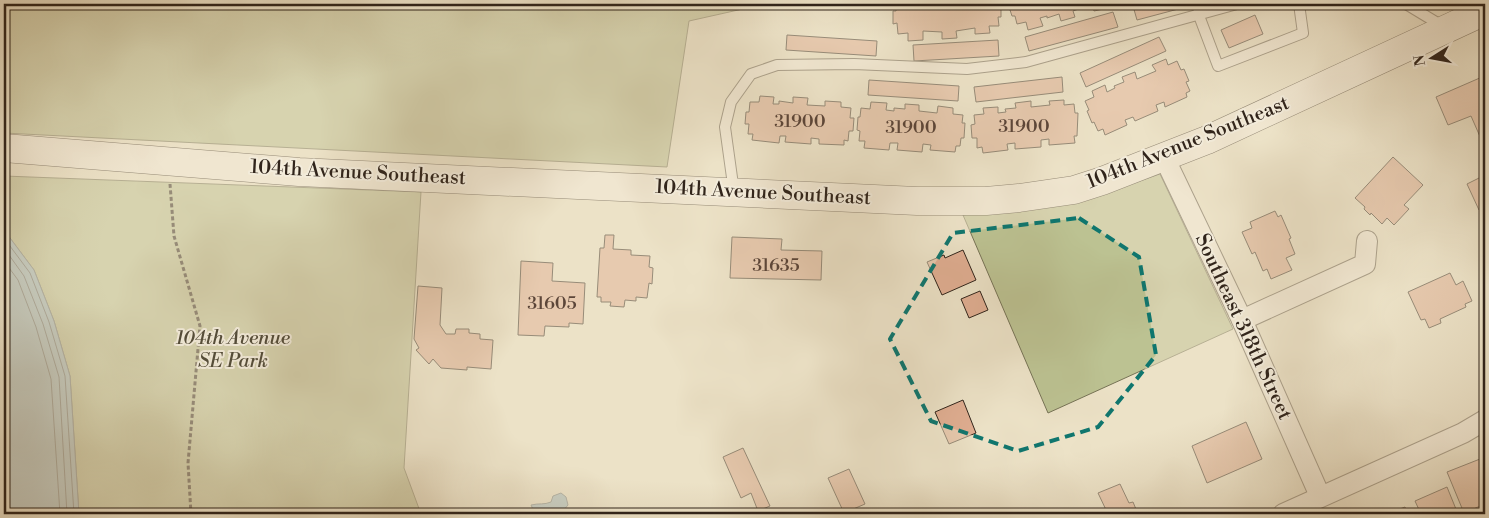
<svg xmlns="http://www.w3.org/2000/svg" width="1489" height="518" font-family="'Libre Bodoni',serif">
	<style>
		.green { fill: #bcc292; stroke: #767356 }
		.water { fill: #a0bac2; stroke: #737e7f }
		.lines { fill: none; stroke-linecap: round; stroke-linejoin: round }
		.shore { stroke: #686f6e; stroke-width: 1 }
		.building { fill: #e0ae92; stroke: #30241b }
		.lane-casing { stroke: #5f5446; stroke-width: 12 }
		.street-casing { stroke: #5f5446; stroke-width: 22 }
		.secondary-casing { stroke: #30241b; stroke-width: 29 }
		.path { stroke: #30241b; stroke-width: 3; stroke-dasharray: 4 2.5; stroke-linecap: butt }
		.lane { stroke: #f3ecdb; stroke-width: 10 }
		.street { stroke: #f3ecdb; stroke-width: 20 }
		.secondary { stroke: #f3ecdb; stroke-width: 28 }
		.marked { fill: none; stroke: #0f766e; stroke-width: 4; stroke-dasharray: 10 6; stroke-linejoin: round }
		.labels { text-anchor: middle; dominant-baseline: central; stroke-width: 4; stroke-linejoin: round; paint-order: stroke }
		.number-label { font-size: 18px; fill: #5c4639 }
		.street-label { font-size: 20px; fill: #30241b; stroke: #f3ecdb }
		.park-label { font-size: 20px; font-style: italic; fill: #534c39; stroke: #f3ecdb }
	</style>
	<rect width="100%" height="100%" fill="#ece2c7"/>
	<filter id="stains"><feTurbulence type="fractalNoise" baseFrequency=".004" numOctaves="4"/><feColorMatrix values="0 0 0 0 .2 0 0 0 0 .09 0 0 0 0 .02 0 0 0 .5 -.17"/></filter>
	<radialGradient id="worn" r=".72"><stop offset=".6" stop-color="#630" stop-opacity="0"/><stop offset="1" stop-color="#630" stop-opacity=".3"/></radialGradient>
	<g class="green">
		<path d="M4 4H765L689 21 667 167 4 133Z"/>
		<path d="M1160 174 1233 329 1048 413 963 215 1099 195Z"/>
		<path d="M4 176 421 192 404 468 421 514H79L70 376 54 321 34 270 4 230Z"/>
	</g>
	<g class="water">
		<path d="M4 230 34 270 54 321 70 376 79 514H4Z"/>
		<path d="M561 493 566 497 568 505 563 511C554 513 545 514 535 514L531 505C539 503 544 505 551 502L553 496Z"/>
	</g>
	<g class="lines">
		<g class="shore">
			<path d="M4 238 30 273 49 322 65 376 74 514"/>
			<path d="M4 248 24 276 43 324 59 377 67 514"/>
			<path d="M4 261 18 280 36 327 51 379 60 514"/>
		</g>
	</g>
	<g class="building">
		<path d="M896 4H1001V17H998L999 26H989L990 33 975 34V28L956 31 957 38 942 39V32L923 31V40L908 41V33L898 34 897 23 893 24V11H896Z"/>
		<path d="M1008 4H1088L1084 5V7L1073 11 1075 17 1061 21 1059 14 1047 18V16L1040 18 1043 26 1028 30 1026 22 1017 24 1015 16H1012Z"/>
		<path d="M1092 4H1107L1108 8 1094 11Z"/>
		<path d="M1140 4H1197L1137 20 1133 6Z"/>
		<path d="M1113 12 1118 27 1029 51 1025 37Z"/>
		<path d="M1255 15 1263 34 1229 48 1221 30Z"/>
		<path d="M787 35 877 41 876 56 786 50Z"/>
		<path d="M1159 37 1166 51 1086 87 1080 73Z"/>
		<path d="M998 40 999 56 914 61 913 45Z"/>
		<path d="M1166 59 1168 65 1177 61 1181 70 1184 69 1189 81 1186 82 1190 91 1186 93 1187 97 1165 107 1164 102 1156 105 1158 111 1135 121 1133 117 1125 120 1127 125 1105 135 1103 129 1098 131 1094 122 1092 123 1087 111 1089 110 1085 101 1094 97 1092 91 1105 85 1107 92 1115 88 1114 86 1124 82 1122 77 1135 72 1137 79 1156 71 1152 65Z"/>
		<path d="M1062 77 1063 92 976 102 974 87Z"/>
		<path d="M1482 77 1485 85V148L1471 116 1448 125 1436 97Z"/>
		<path d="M869 80 959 86 958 101 868 95Z"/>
		<path d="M760 96 774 97 773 104H779V101L793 103V97L808 98 807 105 825 106V101L841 102V107L851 108 850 118H854L853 131H849L848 141 844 140V145L819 144V139L811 138V144L785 142 786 136H780L779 143 752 140 753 134H748L749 124H745L746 112H749L750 102H759Z"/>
		<path d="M1064 100V105L1074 104 1075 113H1078L1077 136H1074L1075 143 1049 145V139L1041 140V147L1015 149V143L1007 144 1008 150 983 153 982 147 977 148V138H972L971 125 975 124 974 115 984 114 983 108 998 107V113L1006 112 1005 109 1016 108 1015 103 1031 101V107L1050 105 1049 101Z"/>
		<path d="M871 102 887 103 886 110 894 111V108L905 109V104L919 105V111L937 113 938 106 953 108V114L963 115 962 123H965L964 138H961L960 146H956L955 152 930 150 931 145 923 144 922 152 897 150 898 143H890L889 150 864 148 865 141H859L860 131 857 130 858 117H860L861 108 870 109Z"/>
		<path d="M1393 157 1423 185 1404 205 1409 209 1394 225 1387 218 1382 224 1371 213 1370 215 1364 209 1365 207 1355 198Z"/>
		<path d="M1485 175V207L1479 210 1467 184Z"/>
		<path d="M1275 211 1278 217 1281 215 1291 238 1289 239 1295 254 1286 258 1292 270 1271 279 1267 269 1263 271 1255 252 1252 254 1242 232 1252 228 1250 222Z"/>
		<path d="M605 235H614L613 249 631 250V255L650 256 649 267 653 268 652 284 649 283 647 298 636 297V301L625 300 624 307 610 306 611 302H601V297H597L600 248H604Z"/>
		<path d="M732 237 782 239 781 250 822 251 821 280 730 278Z"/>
		<path d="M963 250 976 280 942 295 927 262 944 255 945 258Z"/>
		<path d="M521 261 553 263 552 281 585 283 583 324 569 323V327L545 326 544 336 518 335Z"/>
		<path d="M1450 273 1456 285 1463 281 1472 301 1465 304 1466 307 1440 319 1441 323 1429 328 1425 319 1421 320 1408 292Z"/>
		<path d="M418 286 442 288 440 325 446 334H455L456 329H469V333L480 334V339L493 340 491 369 467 367V370L441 368 433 359 429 364 416 350 419 348 414 339Z"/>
		<path d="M980 291 988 310 969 318 961 299Z"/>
		<path d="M963 400 976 433 949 444 935 412Z"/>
		<path d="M1246 422 1262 459 1207 483 1192 446Z"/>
		<path d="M743 448 770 506 758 511 751 493 741 498 723 457Z"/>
		<path d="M1480 459 1485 471V504L1464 513 1447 472Z"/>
		<path d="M849 469 865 504 844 513 828 478Z"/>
		<path d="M1120 484 1129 503 1133 502 1138 514H1108L1098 493Z"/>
		<path d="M1447 487 1458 514H1421L1415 501Z"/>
		<path d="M1405 507 1408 514H1387Z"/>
	</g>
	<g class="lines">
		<g class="lane-casing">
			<g id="lane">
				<path d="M1406 4 1444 27"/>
				<path d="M1198 13 1218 66 1303 33 1299 4"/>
				<path d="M734 192 725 127 731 102 751 74 777 65 854 64 967 69 1026 62 1237 4"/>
			</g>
		</g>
		<g class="street-casing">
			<g id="street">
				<path d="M1164 157 1242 320 1320 496"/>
				<path d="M1242 320 1365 264 1367 241"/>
				<path d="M1283 514 1463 433 1485 420"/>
			</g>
		</g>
		<g class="secondary-casing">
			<path id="secondary" d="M4 148 299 172 917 201H986L1019 198 1074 190 1102 181 1207 140 1485 11"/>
		</g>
		<path class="path" d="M170 184 174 236 200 326 188 463 191 514"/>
		<use href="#lane" class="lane"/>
		<use href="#street" class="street"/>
		<use href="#secondary" class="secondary"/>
	</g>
	<path d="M0 0H1489V518H0ZM1079 218 1139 257 1156 355 1098 427 1018 451 931 421 890 339 953 233Z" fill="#ece2c7" fill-opacity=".55" fill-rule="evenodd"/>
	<path class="marked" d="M1079 218 1139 257 1156 355 1098 427 1018 451 931 421 890 339 953 233Z"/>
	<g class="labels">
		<g class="number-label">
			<text x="800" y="121">31900</text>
			<text x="1024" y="126">31900</text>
			<text x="911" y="127">31900</text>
			<text x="776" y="265">31635</text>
			<text x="552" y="303">31605</text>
		</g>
		<g class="street-label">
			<text transform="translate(1188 143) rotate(-22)">104th Avenue Southeast</text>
			<text transform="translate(358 173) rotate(3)">104th Avenue Southeast</text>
			<text transform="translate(763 193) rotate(3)">104th Avenue Southeast</text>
			<text transform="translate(1243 327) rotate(65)">Southeast 318th Street</text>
		</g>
		<g class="park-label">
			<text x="233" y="338">104th Avenue<tspan x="233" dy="23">SE Park</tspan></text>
		</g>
	</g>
	<rect width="1489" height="518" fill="none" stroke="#ece2c7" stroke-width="20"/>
	<rect x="5" y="5" width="1479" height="508" fill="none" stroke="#30241b" stroke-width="2.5"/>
	<rect x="10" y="10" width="1469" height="498" fill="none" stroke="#30241b"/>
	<g transform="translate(1432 58) rotate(259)" stroke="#f3ecdb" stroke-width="4" paint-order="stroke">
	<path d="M0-4L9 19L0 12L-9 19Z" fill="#30241b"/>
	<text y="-8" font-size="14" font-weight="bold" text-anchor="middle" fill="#30241b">N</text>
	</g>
	<rect width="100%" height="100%" filter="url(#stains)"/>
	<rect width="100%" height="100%" fill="url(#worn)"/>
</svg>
